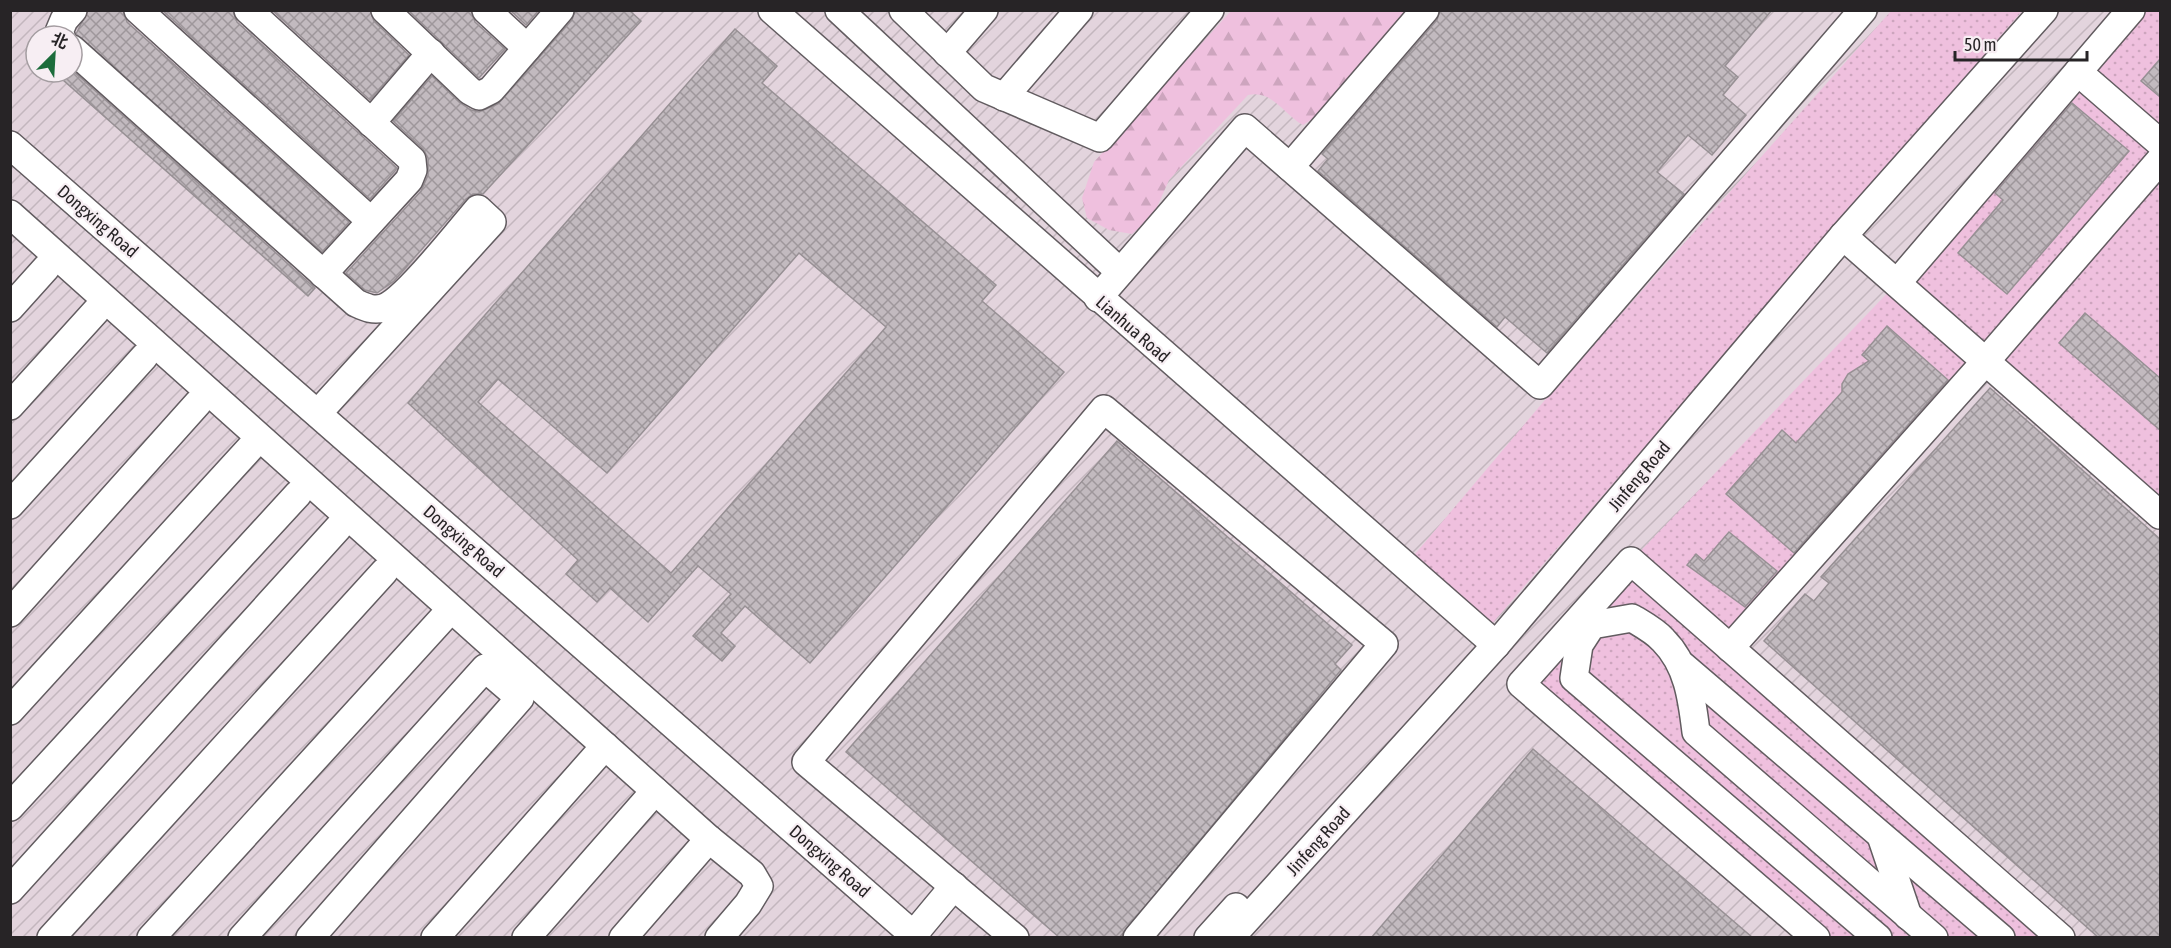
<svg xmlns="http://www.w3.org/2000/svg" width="2171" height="948" font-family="'Asap Condensed','Noto Sans SC',sans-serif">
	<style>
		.industrial { fill: url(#industrial-furrows); fill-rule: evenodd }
		.grass { fill: url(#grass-dots) }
		.forest { fill: url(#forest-firs) }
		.building { fill: url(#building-cross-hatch); stroke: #979094; stroke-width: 1.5; fill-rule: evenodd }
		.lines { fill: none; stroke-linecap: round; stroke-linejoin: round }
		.minor-casing { stroke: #625c60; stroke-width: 30 }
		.minor { stroke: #fff; stroke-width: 27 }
		.labels { text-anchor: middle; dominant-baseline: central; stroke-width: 4.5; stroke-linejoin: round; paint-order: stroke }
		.street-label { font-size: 18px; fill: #272426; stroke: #f7eef3 }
	</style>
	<defs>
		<pattern id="industrial-furrows" width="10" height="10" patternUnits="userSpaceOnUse" patternTransform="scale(1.5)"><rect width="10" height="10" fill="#e3d4dd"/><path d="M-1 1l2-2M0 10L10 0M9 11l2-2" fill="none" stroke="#c3b6be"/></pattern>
		<pattern id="grass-dots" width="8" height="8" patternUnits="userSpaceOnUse" patternTransform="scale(1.5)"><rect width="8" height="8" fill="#efc0de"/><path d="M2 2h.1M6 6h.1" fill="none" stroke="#cda5be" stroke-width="1.8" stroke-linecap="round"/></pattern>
		<pattern id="forest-firs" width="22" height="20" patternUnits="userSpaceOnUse" patternTransform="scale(1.5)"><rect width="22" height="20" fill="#efc0de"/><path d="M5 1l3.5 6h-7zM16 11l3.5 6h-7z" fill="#cda5be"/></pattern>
		<pattern id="building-cross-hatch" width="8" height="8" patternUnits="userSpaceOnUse" patternTransform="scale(1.5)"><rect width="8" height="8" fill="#c2babf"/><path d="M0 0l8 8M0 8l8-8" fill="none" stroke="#9e979b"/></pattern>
	</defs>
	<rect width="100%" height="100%" fill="#e9e1e6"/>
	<path class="industrial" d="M10 11H2160V937H11ZM36 36H72V72H36Z"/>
	<g class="grass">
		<path d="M1891 11H2022L1483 634 1405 566 1550 394Z"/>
		<path d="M2131 11H2160V515L1985 362 1730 648 2061 937H1816L1521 684 1631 561 1897 283Z"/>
	</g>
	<path class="forest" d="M1231 11H1406L1318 115 1303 125C1283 114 1273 90 1248 95L1169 180 1154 214 1132 234 1109 230 1087 218 1082 198 1094 162Z"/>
	<g class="building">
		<path d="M88 10H123L127 22 349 222 322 252 76 34Z"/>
		<path d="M162 10H233L237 22 397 168 395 171 370 199Z"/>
		<path d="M272 10H370L374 21 409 55 370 100Z"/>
		<path d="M408 10H471L475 22 505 49 479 78Z"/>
		<path d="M510 10H539L526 25Z"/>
		<path d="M575 10H629L641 21 483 194H473L466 199 394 281 377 293 365 290 346 273 421 191 428 175V158L423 149 393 121 432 76 459 102 471 110 479 112 498 104 572 20Z"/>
		<path d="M1440 10H1772L1725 66 1738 77 1723 95 1746 115 1712 155 1688 135 1657 172 1684 194 1547 353 1505 317 1497 327 1318 171 1328 159 1322 154 1437 20Z"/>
		<path d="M735 29 777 66 762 83 996 285 982 301 1064 372 810 663 745 606 721 633 735 646 722 661 693 636 731 594 698 566 648 622 610 588 597 602 566 574 578 560 408 403ZM799 253 886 327 671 573 478 402 498 379 607 473Z"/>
		<path d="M2160 59V97L2141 81Z"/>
		<path d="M72 70 315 288 308 296 54 72Z"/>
		<path d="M2072 103 2129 151 2007 294 1958 253 2003 200 1995 193Z"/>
		<path d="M2085 313 2160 378V430L2059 343Z"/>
		<path d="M1887 326 1948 380 1794 553 1726 494 1782 430 1796 443 1842 392V384L1848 374 1869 361 1862 355Z"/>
		<path d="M1990 388 2160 539V938H2099L1764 641 1805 594 1814 601 1829 583 1821 577Z"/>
		<path d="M1117 441 1352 645 1335 664 1341 670 1119 938H1060L846 752Z"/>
		<path d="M1729 532 1777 571 1745 607 1687 565 1696 554 1704 561Z"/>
		<path d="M1533 749 1753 938H1371Z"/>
	</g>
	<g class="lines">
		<g class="minor-casing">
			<g id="minor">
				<path d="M138 10 371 221"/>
				<path d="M248 10 412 160 413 170 409 180 323 274"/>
				<path d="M385 10 470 91 479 96 491 90 560 10"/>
				<path d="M486 10 527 48"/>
				<path d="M772 10 1496 645"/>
				<path d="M839 10 1120 272"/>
				<path d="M903 10 984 88 1100 138 1210 10"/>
				<path d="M61 36 59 32 64 20 73 10"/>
				<path d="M72 49 356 303C365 307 373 311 383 308 405 301 460 230 478 209L492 222 318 413"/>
				<path d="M947 53 984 10"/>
				<path d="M2078 72 2160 143"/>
				<path d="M1004 97 1079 10"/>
				<path d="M371 123 431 53"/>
				<path d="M10 145 917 938"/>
				<path d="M1290 167 1425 10"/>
				<path d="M10 214 605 746 435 938"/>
				<path d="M1843 236 2160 515"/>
				<path d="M1897 283 2131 10"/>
				<path d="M1098 298 1245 128 1540 385 1863 10"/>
				<path d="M10 308 46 268"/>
				<path d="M10 406 96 311"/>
				<path d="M10 505 144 357"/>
				<path d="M10 613 198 403"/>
				<path d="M1730 648 1985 362 2160 160"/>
				<path d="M1683 666 2001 938"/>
				<path d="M10 711 251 447"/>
				<path d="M605 746 709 839 623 938"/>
				<path d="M10 807 298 494"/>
				<path d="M1881 836 1908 916"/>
				<path d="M709 839 752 874 759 886 748 904 719 938"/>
				<path d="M10 890 338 528"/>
				<path d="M914 934 954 886"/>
				<path d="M51 938 384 572"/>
				<path d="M151 938 442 619"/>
				<path d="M242 938 485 668 520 698 310 938"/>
				<path d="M526 938 655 791"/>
				<path d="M1015 938 806 762 1104 409 1384 644 1137 938"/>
				<path d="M1208 938 1236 907"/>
				<path d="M1230 938 1496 645 1843 236 2044 10"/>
				<path d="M1816 938 1521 684 1631 561 2061 938"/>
				<path d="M1878 938 1574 678 1579 645 1592 625 1632 618C1642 624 1655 631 1663 640 1688 665 1692 699 1696 732L1934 938"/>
			</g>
		</g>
		<use href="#minor" class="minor"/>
	</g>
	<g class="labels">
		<g class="street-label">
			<text transform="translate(98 221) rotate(41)">Dongxing Road</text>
			<text transform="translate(1133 329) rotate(41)">Lianhua Road</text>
			<text transform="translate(1639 476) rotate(-50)">Jinfeng Road</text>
			<text transform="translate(464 541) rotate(41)">Dongxing Road</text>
			<text transform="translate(1318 841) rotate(-48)">Jinfeng Road</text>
			<text transform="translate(830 861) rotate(41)">Dongxing Road</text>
		</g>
	</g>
	<rect width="2171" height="948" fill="none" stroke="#272426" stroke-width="24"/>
	<g transform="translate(54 54) rotate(24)"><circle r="28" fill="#f7eef3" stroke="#a49da1" stroke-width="1.5"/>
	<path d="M0-4.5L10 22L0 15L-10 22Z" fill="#1c6c3b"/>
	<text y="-9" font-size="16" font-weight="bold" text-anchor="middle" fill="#272426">北</text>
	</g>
	<path d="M1955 51v9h132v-9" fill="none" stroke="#272426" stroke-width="3"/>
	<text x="1964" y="51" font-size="18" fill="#272426" stroke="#f7eef3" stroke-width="4.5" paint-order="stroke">50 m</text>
</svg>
